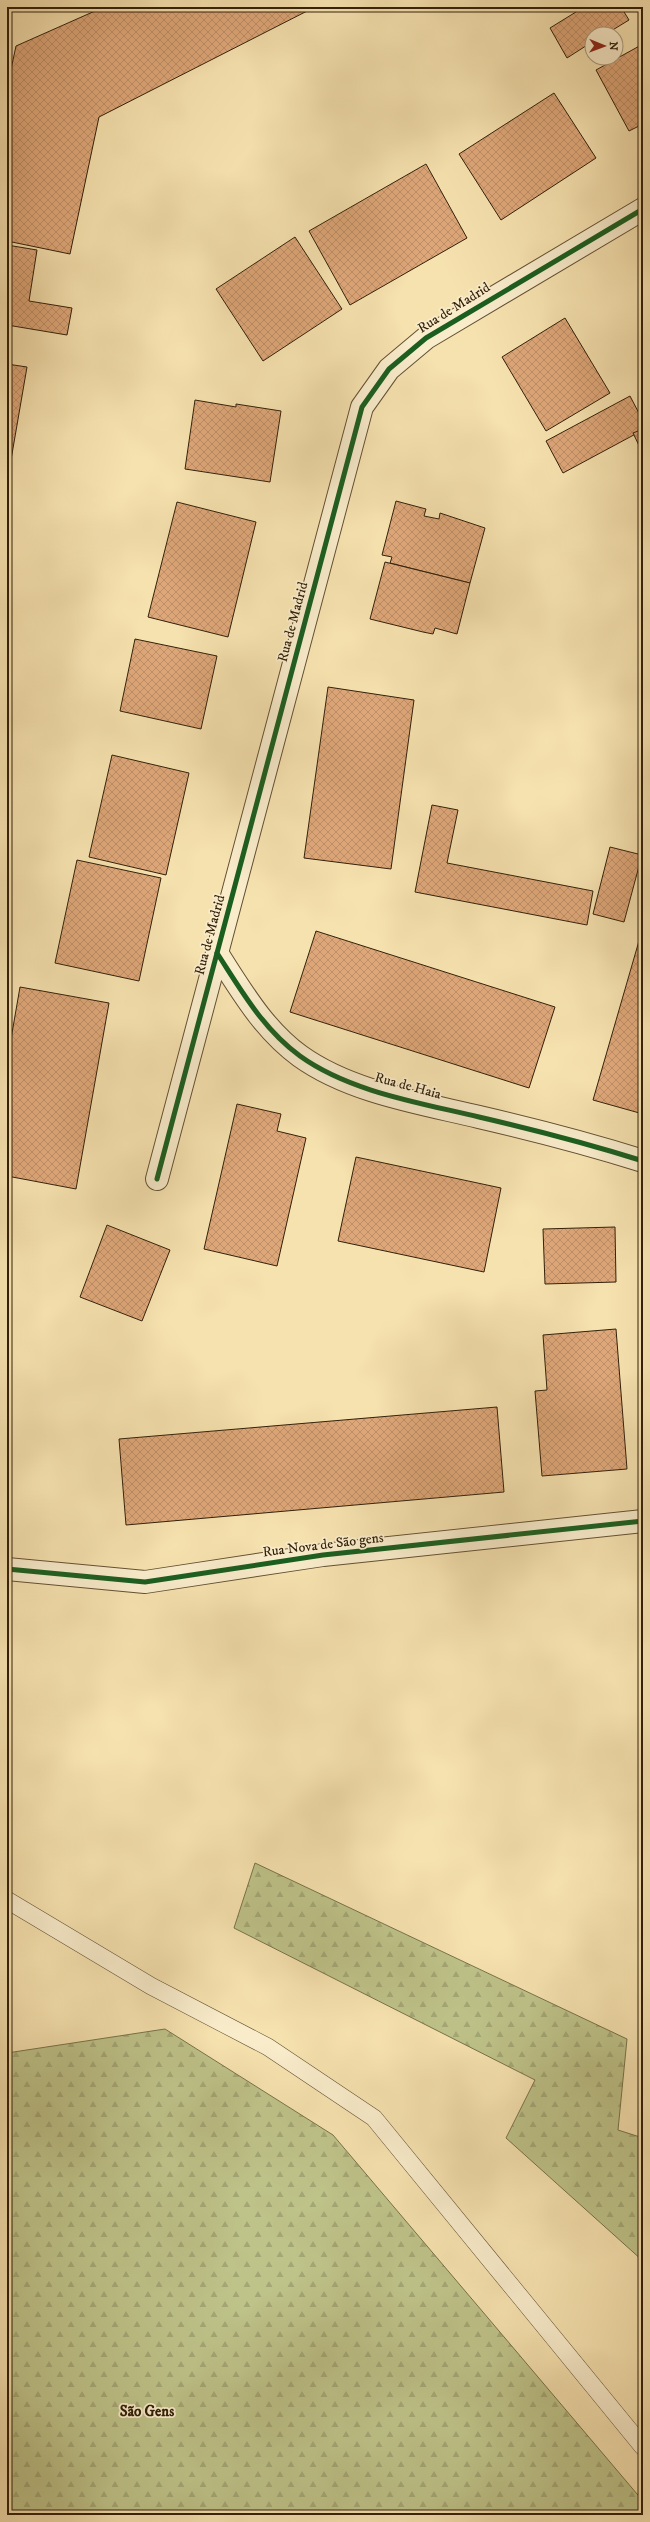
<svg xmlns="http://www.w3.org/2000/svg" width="650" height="2522" font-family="'IM FELL DW Pica',serif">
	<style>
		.forest { fill: url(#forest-firs); stroke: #78724a }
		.building { fill: url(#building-cross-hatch); stroke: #32200a }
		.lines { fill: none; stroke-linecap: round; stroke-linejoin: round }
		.service-casing { stroke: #635033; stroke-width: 18 }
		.minor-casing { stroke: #635033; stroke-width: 24 }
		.tertiary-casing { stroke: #635033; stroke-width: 24 }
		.service { stroke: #f9eccb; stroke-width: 17 }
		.minor { stroke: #f9eccb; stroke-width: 22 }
		.tertiary { stroke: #f9eccb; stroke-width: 22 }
		.cycleway-casing { stroke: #f9eccb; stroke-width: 8 }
		.cycleway { stroke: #1b5e20; stroke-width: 5 }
		.labels { text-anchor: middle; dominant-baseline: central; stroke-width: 3.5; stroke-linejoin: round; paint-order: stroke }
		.street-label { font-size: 14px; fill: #32200a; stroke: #f9eccb }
		.neighbourhood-label { font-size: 15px; font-weight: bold; fill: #32200a; stroke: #f9eccb }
	</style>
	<defs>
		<pattern id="forest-firs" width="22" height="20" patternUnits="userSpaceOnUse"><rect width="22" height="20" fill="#bec389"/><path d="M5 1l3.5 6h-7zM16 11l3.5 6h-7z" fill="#a4a775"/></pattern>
		<pattern id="building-cross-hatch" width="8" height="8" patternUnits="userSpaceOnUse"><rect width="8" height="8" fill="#dea779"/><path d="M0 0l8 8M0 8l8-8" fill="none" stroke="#bf8f67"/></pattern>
	</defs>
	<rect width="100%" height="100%" fill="#f6e2af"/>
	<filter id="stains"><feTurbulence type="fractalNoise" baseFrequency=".005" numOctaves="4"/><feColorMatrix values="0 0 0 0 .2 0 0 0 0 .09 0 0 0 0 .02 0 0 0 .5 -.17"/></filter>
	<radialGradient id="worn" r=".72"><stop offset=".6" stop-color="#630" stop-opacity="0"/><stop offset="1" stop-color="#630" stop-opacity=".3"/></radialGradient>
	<g class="forest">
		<path d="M255 1863 627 2039 618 2130 643 2138V2261L506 2138 535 2080 234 1928Z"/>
		<path d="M165 2029 333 2135 643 2501V2515H7V2053Z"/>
	</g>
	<g class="building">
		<path d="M104 7H315L99 117 70 254 7 241V88L16 46Z"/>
		<path d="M584 7H621L629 20 606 34H592V42L567 58 550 28Z"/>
		<path d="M643 44V124L629 131 596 70Z"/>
		<path d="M554 93 596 158 501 220 459 154Z"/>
		<path d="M426 164 467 238 350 305 309 231Z"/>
		<path d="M295 237 342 309 263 361 216 289Z"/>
		<path d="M7 245 37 250 29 301 72 308 67 335 7 325Z"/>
		<path d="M565 318 610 393 546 431 502 357Z"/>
		<path d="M7 364 27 367 7 483Z"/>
		<path d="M630 396 643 421V430L563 473 546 441Z"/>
		<path d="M195 400 236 407V404L281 411 270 482 185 469Z"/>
		<path d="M643 429V454L633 433Z"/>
		<path d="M396 501 426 509 424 516 439 519 440 513 485 528 470 583 390 563 392 557 382 555Z"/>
		<path d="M177 502 256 522 228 637 148 617Z"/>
		<path d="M385 562 470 583 457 634 435 628 433 634 423 632 370 619Z"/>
		<path d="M135 639 217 656 201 729 120 711Z"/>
		<path d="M328 687 414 700 391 869 304 858Z"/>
		<path d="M112 755 189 773 166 875 89 857Z"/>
		<path d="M432 805 458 810 447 863 593 891 587 925 415 892Z"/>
		<path d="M610 847 642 855 624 922 593 914Z"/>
		<path d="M77 860 161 878 139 981 55 963Z"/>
		<path d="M643 927V1114L593 1100Z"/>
		<path d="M316 931 555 1007 529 1088 290 1012Z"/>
		<path d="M20 987 109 1003 76 1189 7 1176V1062Z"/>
		<path d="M237 1104 281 1114 277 1131 306 1138 277 1266 204 1249Z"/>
		<path d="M356 1157 501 1188 484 1272 338 1241Z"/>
		<path d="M107 1225 170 1250 142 1321 80 1297Z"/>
		<path d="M615 1227 616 1282 545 1284 543 1229Z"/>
		<path d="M616 1329 627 1469 542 1476 535 1391 547 1390 543 1335Z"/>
		<path d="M497 1407 504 1492 126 1525 119 1439Z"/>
	</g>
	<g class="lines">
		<g class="service-casing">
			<path id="service" d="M7 1900 151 1986 268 2047 374 2118 643 2447"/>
		</g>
		<g class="minor-casing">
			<g id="minor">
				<path d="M217 953C241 990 263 1029 300 1056 350 1092 421 1103 479 1117 535 1130 589 1144 643 1161"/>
				<path d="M157 1179 362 407 389 369 426 338 643 209"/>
			</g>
		</g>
		<g class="tertiary-casing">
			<path id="tertiary" d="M7 1569 145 1582 323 1555 643 1521"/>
		</g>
		<use href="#service" class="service"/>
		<use href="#minor" class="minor"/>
		<use href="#tertiary" class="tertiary"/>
		<g class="cycleway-casing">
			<g id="cycleway">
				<path d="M217 953C241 990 263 1029 300 1056 350 1092 421 1103 479 1117 535 1130 589 1144 643 1161"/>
				<path d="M157 1179 362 407 389 369 426 338 643 209"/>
				<path d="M7 1569 145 1582 323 1555 643 1521"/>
			</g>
		</g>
		<use href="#cycleway" class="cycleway"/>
	</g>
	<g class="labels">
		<g class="street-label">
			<text transform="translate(454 308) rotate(-32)">Rua de Madrid</text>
			<text transform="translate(293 622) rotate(-75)">Rua de Madrid</text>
			<text transform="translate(210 935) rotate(-75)">Rua de Madrid</text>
			<text transform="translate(408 1086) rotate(15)">Rua de Haia</text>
			<text transform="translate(323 1545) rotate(-7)">Rua Nova de São gens</text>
		</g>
		<g class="neighbourhood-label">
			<text x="147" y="2411">São Gens</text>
		</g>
	</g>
	<rect width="650" height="2522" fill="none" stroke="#f6e2af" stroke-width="24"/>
	<rect x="8" y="8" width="634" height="2506" fill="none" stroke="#32200a" stroke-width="2"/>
	<rect x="12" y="12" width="626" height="2498" fill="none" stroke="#32200a"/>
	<g transform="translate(604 46) rotate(91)"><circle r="19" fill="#f9eccb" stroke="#a99a7e"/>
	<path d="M0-3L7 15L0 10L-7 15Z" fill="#8f2418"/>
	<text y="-6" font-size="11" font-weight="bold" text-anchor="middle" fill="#32200a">N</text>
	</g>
	<rect width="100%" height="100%" filter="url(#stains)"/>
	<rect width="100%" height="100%" fill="url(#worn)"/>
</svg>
